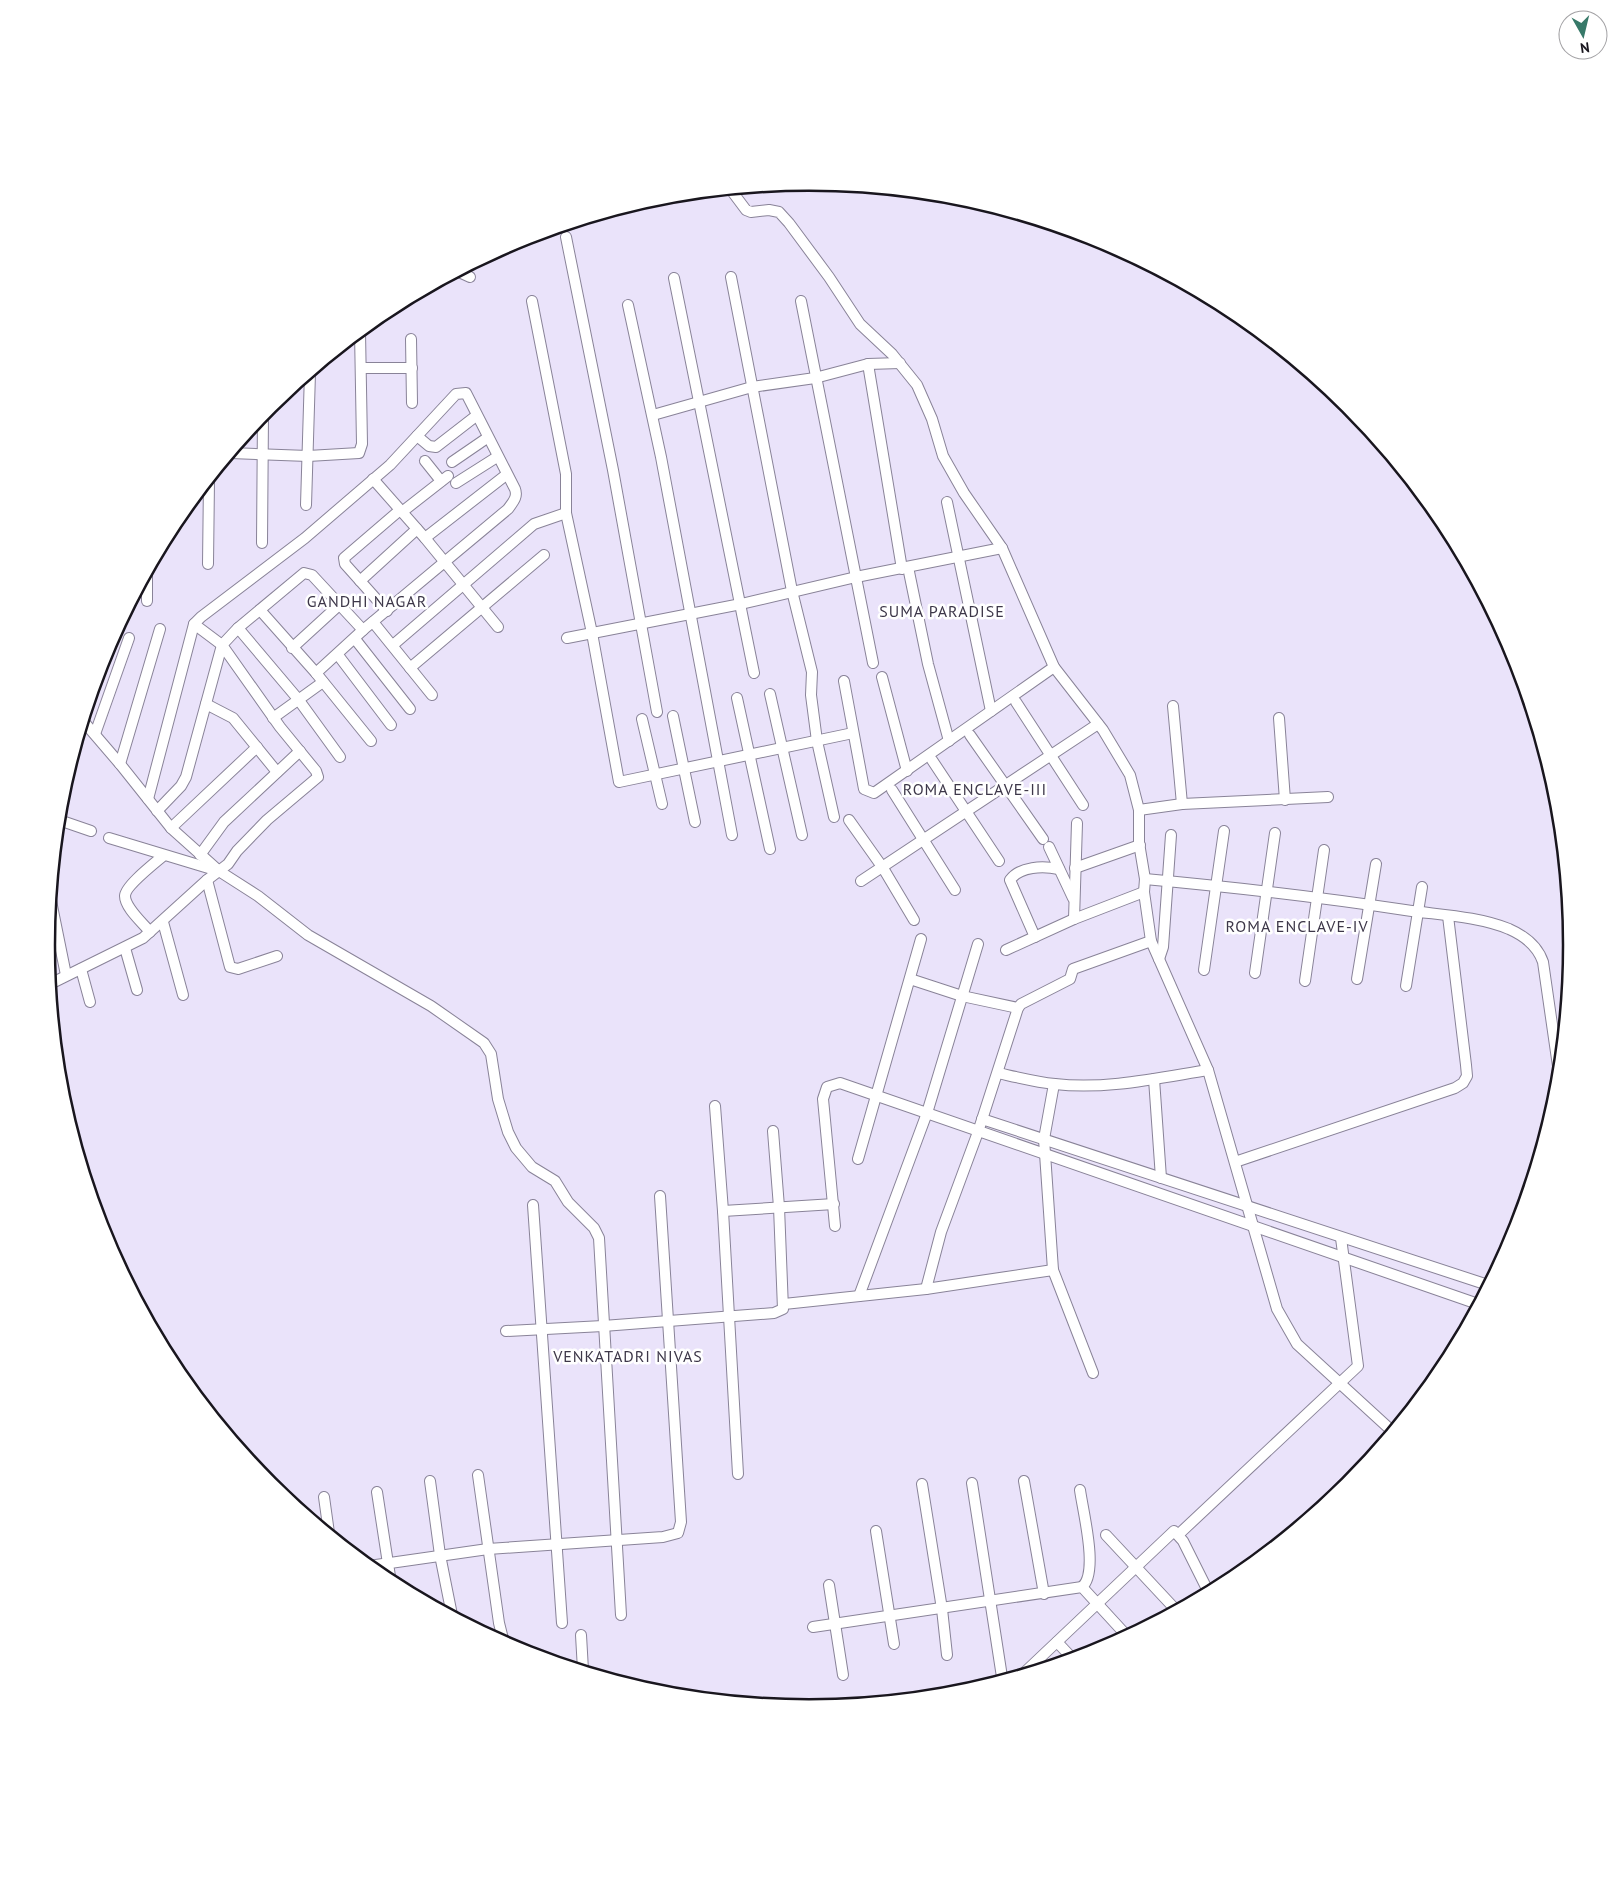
<svg xmlns="http://www.w3.org/2000/svg" width="1618" height="1891" font-family="'PT Sans',sans-serif">
	<style>
		.lines { fill: none; stroke-linecap: round; stroke-linejoin: round }
		.minor-casing { stroke: #898398; stroke-width: 12 }
		.minor { stroke: #fff; stroke-width: 10 }
		.labels { text-anchor: middle; dominant-baseline: central; stroke-width: 5; stroke-linejoin: round; paint-order: stroke }
		.neighbourhood-label { font-size: 16px; letter-spacing: 1px; fill: #3d3749; stroke: #fff }
		.rim { fill: none; stroke: #19161e; stroke-width: 2.5 }
	</style>
	<rect width="100%" height="100%" fill="#eae3fa"/>
	<g class="lines">
		<g class="minor-casing">
			<g id="minor">
				<path d="M731 190 746 210 751 212 769 210 779 212 789 223 829 277 860 324 892 354 917 385 932 419 943 456 964 493 1002 548 1054 667 1103 730 1130 775 1139 810V843L1145 879 1144 892 1151 941 1208 1070 1277 1309 1297 1344 1392 1431"/>
				<path d="M566 237 613 470 657 712"/>
				<path d="M459 272 470 277"/>
				<path d="M731 277 792 591 812 672 811 695 817 741 834 817"/>
				<path d="M674 278 754 673"/>
				<path d="M532 301 566 474V513L592 633 619 782 853 733"/>
				<path d="M801 301 873 663"/>
				<path d="M628 305 661 457 732 835"/>
				<path d="M411 339 412 403"/>
				<path d="M868 364 902 569"/>
				<path d="M361 368H412"/>
				<path d="M653 415 752 387 815 378 868 364 900 363"/>
				<path d="M417 436 429 446 436 447 476 416"/>
				<path d="M231 453 308 456 359 453 362 444 360 332"/>
				<path d="M425 461 441 481"/>
				<path d="M452 462 487 438"/>
				<path d="M373 479 425 538 498 627"/>
				<path d="M456 483 497 457"/>
				<path d="M947 502 991 711"/>
				<path d="M306 505 310 373"/>
				<path d="M402 512 448 476"/>
				<path d="M425 538 506 475"/>
				<path d="M262 543 263 414"/>
				<path d="M208 564 209 481"/>
				<path d="M908 567 928 664 949 741"/>
				<path d="M360 581 417 529"/>
				<path d="M147 601V573"/>
				<path d="M260 610 316 673 371 741"/>
				<path d="M387 611 345 564 344 558 400 510"/>
				<path d="M373 622 432 695"/>
				<path d="M238 628 298 699 340 757"/>
				<path d="M567 638 741 604 856 577 1002 548"/>
				<path d="M355 639 410 709"/>
				<path d="M393 645 534 524 566 513"/>
				<path d="M292 648 339 605"/>
				<path d="M338 655 391 725"/>
				<path d="M410 668 544 555"/>
				<path d="M882 677 907 771"/>
				<path d="M844 681 864 789 874 793 1054 667"/>
				<path d="M770 694 802 835"/>
				<path d="M737 698 770 849"/>
				<path d="M1016 702 1083 805"/>
				<path d="M206 704 233 718 277 772"/>
				<path d="M1173 706 1182 804"/>
				<path d="M673 716 695 822"/>
				<path d="M273 718 323 682"/>
				<path d="M1279 718 1285 800"/>
				<path d="M642 719 662 804"/>
				<path d="M84 722 120 764 171 828 219 871 258 896 308 935 431 1006 484 1043 491 1054 498 1099 508 1132 516 1148 532 1167 555 1181 568 1202 594 1228 599 1238 621 1615"/>
				<path d="M95 734 129 638"/>
				<path d="M970 735 1043 839"/>
				<path d="M932 760 999 861"/>
				<path d="M120 764 160 629"/>
				<path d="M892 790 955 890"/>
				<path d="M148 799 194 624 201 617 305 538 390 465 456 394 466 393 515 489C518 497 513 502 508 509L363 630 316 673"/>
				<path d="M1139 810 1182 804 1328 797"/>
				<path d="M157 811 181 786 186 777 222 645 238 628 304 573 312 575 363 630"/>
				<path d="M59 820 91 831"/>
				<path d="M849 820 883 868 914 920"/>
				<path d="M171 828 257 747"/>
				<path d="M109 838 215 870"/>
				<path d="M1049 847 1073 898"/>
				<path d="M200 855 224 822 300 751"/>
				<path d="M1075 868 1140 845"/>
				<path d="M1145 879C1232 887 1319 897 1405 910 1439 915 1477 916 1509 929 1525 936 1538 947 1543 962L1559 1073"/>
				<path d="M207 880 230 967 238 969 277 956"/>
				<path d="M861 881 1098 724"/>
				<path d="M51 901 66 975"/>
				<path d="M1074 919 1077 823"/>
				<path d="M163 922 183 995"/>
				<path d="M150 932C143 923 125 908 125 896 125 886 155 863 163 856"/>
				<path d="M1035 937 1010 880C1020 866 1043 866 1059 869"/>
				<path d="M125 948 137 990"/>
				<path d="M1006 950 1074 919 1144 892"/>
				<path d="M1159 959 1163 947 1171 835"/>
				<path d="M81 969 90 1002"/>
				<path d="M1204 970 1224 831"/>
				<path d="M1255 973 1275 833"/>
				<path d="M910 979 962 996 1018 1008"/>
				<path d="M1357 979 1376 864"/>
				<path d="M1305 981 1324 850"/>
				<path d="M50 984 143 938 207 880 228 864 237 851 267 820 318 777 316 771 280 727 222 645 194 624"/>
				<path d="M1406 986 1422 887"/>
				<path d="M998 1073C1016 1077 1036 1082 1055 1084 1105 1090 1158 1078 1208 1070"/>
				<path d="M1154 1079 1161 1178"/>
				<path d="M1054 1084 1044 1139 1053 1270 1093 1373"/>
				<path d="M715 1106 723 1211 738 1474"/>
				<path d="M982 1119 1488 1285"/>
				<path d="M858 1159 921 939"/>
				<path d="M1235 1162 1455 1088 1463 1083 1467 1076 1466 1065 1448 916"/>
				<path d="M533 1205 562 1623"/>
				<path d="M723 1211 834 1204"/>
				<path d="M835 1226 823 1099 827 1087 840 1083 1478 1304"/>
				<path d="M926 1289 941 1232 978 1132 1018 1008 1021 1004 1070 979 1073 969 1151 941"/>
				<path d="M859 1296 927 1113 978 944"/>
				<path d="M784 1304 926 1289 1053 1270"/>
				<path d="M506 1331 603 1326 774 1313 783 1309 779 1207 773 1131"/>
				<path d="M478 1475 499 1623 504 1643"/>
				<path d="M430 1481 440 1555 452 1615"/>
				<path d="M1024 1481 1044 1594"/>
				<path d="M972 1483 1002 1677"/>
				<path d="M922 1484 942 1609 947 1655"/>
				<path d="M1080 1490C1083 1512 1099 1573 1082 1587"/>
				<path d="M377 1492 391 1583"/>
				<path d="M324 1497 329 1533"/>
				<path d="M876 1531 894 1644"/>
				<path d="M1179 1534 1358 1366 1341 1238"/>
				<path d="M1106 1535 1176 1610"/>
				<path d="M369 1566 488 1549 663 1537 678 1533 681 1522 660 1196"/>
				<path d="M829 1585 843 1675"/>
				<path d="M813 1627 1082 1587 1127 1636"/>
				<path d="M581 1635 583 1670"/>
				<path d="M1057 1642 1073 1659"/>
				<path d="M1025 1672 1174 1531 1183 1541 1209 1593"/>
			</g>
		</g>
		<use href="#minor" class="minor"/>
	</g>
	<g class="labels">
		<g class="neighbourhood-label">
			<text x="367" y="601">GANDHI NAGAR</text>
			<text x="942" y="611">SUMA PARADISE</text>
			<text x="975" y="789">ROMA ENCLAVE-III</text>
			<text x="1297" y="926">ROMA ENCLAVE-IV</text>
			<text x="628" y="1356">VENKATADRI NIVAS</text>
		</g>
	</g>
	<path d="M0 0H1618V1891H0ZM55 945a754 754 0 1 1 1508 0a754 754 0 1 1-1508 0Z" fill="#fff" fill-rule="evenodd"/>
	<path class="rim" d="M55 945a754 754 0 1 1 1508 0a754 754 0 1 1-1508 0Z"/>
	<g transform="translate(1583 35) rotate(172)"><circle r="24" fill="#ffffff" stroke="#a3a2a5"/>
	<path d="M0-4L9 19L0 12L-9 19Z" fill="#377969"/>
	<text y="-8" font-size="14" font-weight="bold" text-anchor="middle" fill="#19161e">N</text>
	</g>
</svg>
